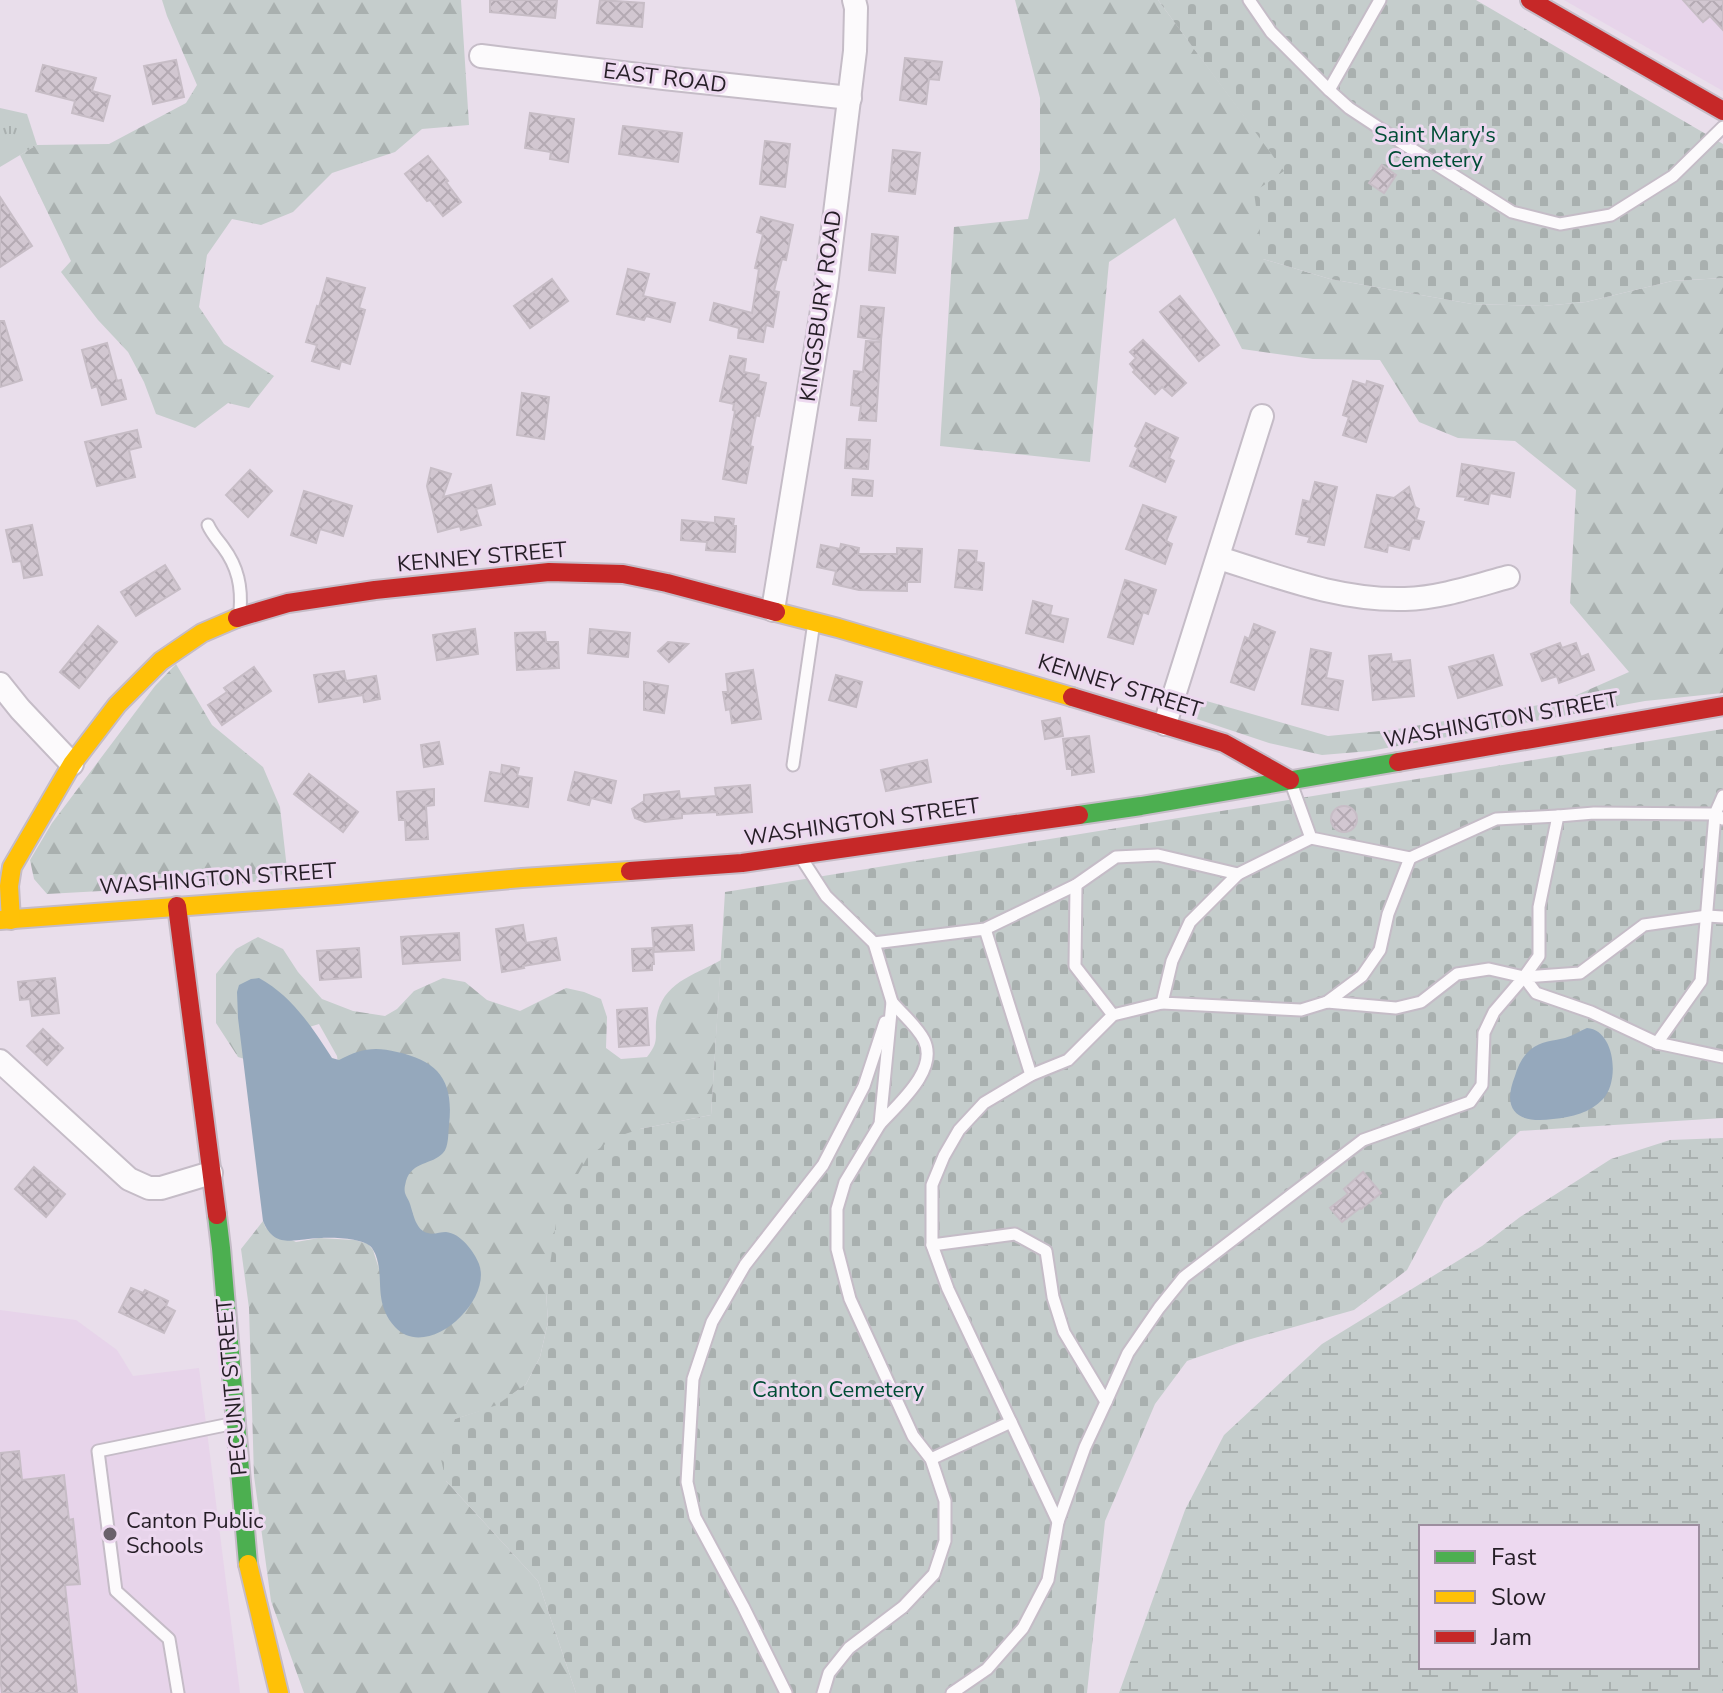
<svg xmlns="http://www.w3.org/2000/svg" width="1723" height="1693" font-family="'Nunito Sans',sans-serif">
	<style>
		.built { fill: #e7d4ea }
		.grass { fill: url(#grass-tufts) }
		.forest { fill: url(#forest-firs) }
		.wetland { fill: url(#wetland-marsh); fill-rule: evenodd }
		.cemetery { fill: url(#cemetery-stones) }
		.water { fill: #95a8bc }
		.building { fill: url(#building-cross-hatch); stroke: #c7bdc6; stroke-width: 2 }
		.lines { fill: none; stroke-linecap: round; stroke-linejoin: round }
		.lane-casing { stroke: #c5bcc7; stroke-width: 15 }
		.street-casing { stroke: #c5bcc7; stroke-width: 26 }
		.fast-casing { stroke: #c5bcc7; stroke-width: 22 }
		.slow-casing { stroke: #c5bcc7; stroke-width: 22 }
		.jam-casing { stroke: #c5bcc7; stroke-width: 22 }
		.lane { stroke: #fcfafc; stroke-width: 11 }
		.street { stroke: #fcfafc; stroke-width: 22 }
		.fast { stroke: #4caf50; stroke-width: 18 }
		.slow { stroke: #ffc107; stroke-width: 18 }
		.jam { stroke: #c62828; stroke-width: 18 }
		.poi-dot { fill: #6a616b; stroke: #edd9f0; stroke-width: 3 }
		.labels { text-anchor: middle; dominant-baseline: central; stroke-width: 6; stroke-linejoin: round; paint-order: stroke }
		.street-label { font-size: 22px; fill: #251e26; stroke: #edd9f0 }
		.park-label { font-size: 22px; fill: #004d35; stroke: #edd9f0 }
		.poi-label { font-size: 22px; fill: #251e26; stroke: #edd9f0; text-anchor: start }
	</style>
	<defs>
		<pattern id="grass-tufts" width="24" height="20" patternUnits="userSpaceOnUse" patternTransform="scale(2)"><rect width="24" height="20" fill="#c5cdcc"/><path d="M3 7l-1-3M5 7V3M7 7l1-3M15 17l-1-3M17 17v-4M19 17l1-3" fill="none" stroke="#a9b0af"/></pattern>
		<pattern id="forest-firs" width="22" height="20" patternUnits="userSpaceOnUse" patternTransform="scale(2)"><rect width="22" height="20" fill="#c5cdcc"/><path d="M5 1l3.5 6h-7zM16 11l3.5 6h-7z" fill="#a9b0af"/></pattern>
		<pattern id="wetland-marsh" width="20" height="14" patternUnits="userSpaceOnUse" patternTransform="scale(2)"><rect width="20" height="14" fill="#c5cdcc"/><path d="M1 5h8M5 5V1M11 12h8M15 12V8" fill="none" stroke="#a9b0af"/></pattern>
		<pattern id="cemetery-stones" width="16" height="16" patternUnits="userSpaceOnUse" patternTransform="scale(2)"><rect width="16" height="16" fill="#c5cdcc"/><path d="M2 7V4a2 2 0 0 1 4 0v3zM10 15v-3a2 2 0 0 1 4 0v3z" fill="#a9b0af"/></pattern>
		<pattern id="building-cross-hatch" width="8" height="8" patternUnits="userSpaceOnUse" patternTransform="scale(2)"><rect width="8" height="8" fill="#d2c7d1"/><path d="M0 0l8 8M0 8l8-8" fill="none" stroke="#b4aab3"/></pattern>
	</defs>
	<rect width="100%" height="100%" fill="#e9deeb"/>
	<g class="built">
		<path d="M1564 0H1723V91Z"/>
		<path d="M0 1310 76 1320 117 1350 133 1376 199 1368 240 1693H0Z"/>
	</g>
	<path class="grass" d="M0 108 27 114 37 145 0 167Z"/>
	<g class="forest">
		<path d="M162 0H461L469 125 422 129 395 152 332 173 293 212 261 225 232 219 207 255 199 307 224 344 274 376 249 408 228 403 195 428 156 414 144 382 128 352 98 320 61 272 71 261 20 155 37 145 109 144 186 103 197 85 167 16Z"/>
		<path d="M1015 0H1158L1285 171 1263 259 1330 279 1472 304 1543 306 1586 302 1672 281 1723 278V693L1645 701 1370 751 1322 755 1269 743 1197 719 1203 700 1328 736 1391 730 1563 701 1629 672 1570 603 1576 490 1515 441 1458 438 1419 422 1380 360 1313 359 1242 349 1175 218 1109 262 1090 462 940 446 954 227 1028 219 1040 170V98Z"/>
		<path d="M176 664 212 725 263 767 280 807 287 869 278 878 246 883 47 894 34 879 30 860 52 823 155 686Z"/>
		<path d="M258 937 283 949 298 972 322 999 353 1011 385 1016 397 1009 414 991 443 978 465 982 487 1000 520 1011 566 988 584 992 601 999 607 1017 606 1048 621 1059 647 1057C659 1042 655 1039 656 1022 660 983 691 977 721 960L711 1115 640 1129 546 1292 548 1322 540 1357 526 1384 497 1406 455 1419 446 1481 538 1581 576 1693H304L271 1601 254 1476 249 1308 241 1249 263 1221 266 1228 296 1242 319 1238 355 1240 368 1244 373 1250 379 1269 343 1098 337 1056 319 1024 293 1032 258 1063 238 1057 216 1023V974L236 949Z"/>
	</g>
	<path class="wetland" d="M1723 1138V1693H1119L1185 1510 1224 1435 1322 1344 1482 1246 1520 1217 1611 1159 1670 1140ZM1421 1527H1697V1667H1421Z"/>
	<g class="cemetery">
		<path d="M1158 0H1476L1723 144V278L1672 281 1586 302 1543 306 1472 304 1330 279 1263 259 1254 192 1284 171Z"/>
		<path d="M1723 729V1118L1520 1131 1444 1200 1407 1270 1354 1310 1244 1341 1187 1361 1155 1404 1105 1521 1087 1693H576L538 1581 446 1481 441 1459 455 1419 497 1405 526 1384 540 1357 548 1322 546 1292 558 1210 587 1158 613 1138 640 1129 711 1115 725 892Z"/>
	</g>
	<g class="water">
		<path d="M259 978C292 996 312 1027 332 1058L339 1060C360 1049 374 1046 397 1052 439 1061 454 1081 449 1125 448 1133 449 1147 443 1153 432 1165 412 1161 406 1181 405 1186 404 1188 405 1193 406 1197 409 1200 410 1204 413 1213 416 1231 428 1233 433 1235 440 1232 446 1232 460 1233 474 1251 479 1264 493 1301 427 1362 395 1327 370 1299 388 1272 372 1248 365 1238 332 1237 320 1238 297 1238 275 1251 263 1221L238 1018 237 992 239 985 251 979Z"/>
		<path d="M1587 1028C1615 1030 1620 1081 1603 1099 1590 1113 1572 1117 1553 1119 1518 1124 1501 1111 1515 1076 1518 1066 1522 1057 1530 1050 1541 1041 1552 1041 1565 1038 1572 1036 1580 1031 1587 1028Z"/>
	</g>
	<g class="building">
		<path d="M490 0H557L555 18 490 12Z"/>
		<path d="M600 0 644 3 642 27 597 23Z"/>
		<path d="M1683 0H1723V30L1710 16 1703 22Z"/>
		<path d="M905 58 942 62 939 80 929 79 926 104 900 100Z"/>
		<path d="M176 60 184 97 153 104 144 66Z"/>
		<path d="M43 65 96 78 92 91 110 96 103 121 72 113 75 101 36 91Z"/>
		<path d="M530 113 574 119 568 162 550 159 551 152 525 148Z"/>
		<path d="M623 126 682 133 678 162 619 154Z"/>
		<path d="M765 141 790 144 785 187 760 184Z"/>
		<path d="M893 150 920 153 915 194 889 191Z"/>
		<path d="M428 156 448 181 446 182 461 202 443 216 430 200 427 201 405 174Z"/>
		<path d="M1382 165 1396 175 1384 193 1369 183Z"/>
		<path d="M0 197 32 246 0 267Z"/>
		<path d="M761 217 793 225 786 260 782 259 774 291 779 292 773 327 766 325 763 342 738 338 739 328 710 320 714 303 752 313 759 269 755 268 763 234 757 232Z"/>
		<path d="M872 234 898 237 895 273 869 270Z"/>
		<path d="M628 269 649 274 643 296 675 303 670 322 646 316 644 320 617 314Z"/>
		<path d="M327 278 365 288 359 308 365 310 350 364 341 361 339 369 312 361 317 345 306 342 317 306 319 307Z"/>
		<path d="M552 279 568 301 530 328 514 306Z"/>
		<path d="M1180 296 1219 345 1199 361 1160 312Z"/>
		<path d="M861 306 884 308 881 340 858 337Z"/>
		<path d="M0 321H4L22 380 0 387Z"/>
		<path d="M1143 340 1186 383 1172 396 1162 387 1155 394 1133 372 1135 370 1130 364 1136 358 1130 352Z"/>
		<path d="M866 341 881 342 876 421 859 420 861 406 851 405 854 371 863 372Z"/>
		<path d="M107 343 117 381 121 380 126 399 102 405 97 386 92 388 82 350Z"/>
		<path d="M730 356 746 359 744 372 759 375 758 381 766 383 759 416 756 415 750 446 753 447 746 483 723 479 735 411 733 410 734 404 720 401Z"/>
		<path d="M1353 381 1366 385 1367 381 1383 386 1366 442 1343 435 1349 417 1343 415Z"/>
		<path d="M522 393 549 397 544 439 517 435Z"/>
		<path d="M1146 423 1178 438 1169 458 1174 461 1165 482 1130 466 1138 448 1135 446Z"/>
		<path d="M137 430 141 447 129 450 135 477 97 486 85 442Z"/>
		<path d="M847 439 870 440 868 469 845 468Z"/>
		<path d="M1462 464 1514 473 1510 497 1490 493 1488 504 1465 500 1466 497 1457 496Z"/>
		<path d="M431 468 451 474 443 497 491 485 495 504 476 509 481 525 461 530 460 526 438 532 427 486Z"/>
		<path d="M250 470 272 491 248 517 226 495Z"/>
		<path d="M853 479 873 481 872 496 852 495Z"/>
		<path d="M1315 482 1337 487 1324 545 1308 542 1310 537 1296 534 1303 500 1310 502Z"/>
		<path d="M1409 487 1415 507 1419 509 1416 520 1424 522 1419 539 1412 538 1409 550 1388 545 1387 552 1365 547 1377 495 1394 498Z"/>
		<path d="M304 491 352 506 343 536 320 529 316 543 291 535Z"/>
		<path d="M1143 505 1176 517 1166 541 1172 544 1165 564 1126 549Z"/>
		<path d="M715 517 734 519 733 526H736L735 552 706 550 707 542 681 540 682 520 715 523Z"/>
		<path d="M32 525 42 575 24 578 21 561 13 562 6 530Z"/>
		<path d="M841 544 859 548 858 554H897V548L922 549 920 582H907V591L859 590 833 584 836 571 817 567 821 545 840 549Z"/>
		<path d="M959 550 977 551 976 562 984 563 982 590 955 587Z"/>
		<path d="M165 565 180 589 136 616 121 592Z"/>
		<path d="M1125 580 1156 590 1148 614 1143 612 1133 644 1108 637Z"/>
		<path d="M1033 601 1052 606 1050 615 1068 619 1063 642 1026 633Z"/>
		<path d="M1254 624 1275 632 1254 690 1231 682 1245 637 1249 639Z"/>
		<path d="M98 626 117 642 79 688 60 672Z"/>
		<path d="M475 629 478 654 437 660 433 635Z"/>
		<path d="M590 629 630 633 628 657 588 653Z"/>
		<path d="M545 632 546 642H558L559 668 517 670 515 633Z"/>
		<path d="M668 642 688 644 669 662 658 651Z"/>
		<path d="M1560 643 1562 648 1576 643 1581 657 1588 654 1594 670 1559 683 1557 676 1542 681 1531 654Z"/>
		<path d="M1311 649 1331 653 1326 678 1343 681 1338 710 1302 704Z"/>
		<path d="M1391 654 1392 662 1410 660 1414 696 1373 700 1369 656Z"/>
		<path d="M1493 655 1502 685 1458 698 1449 667Z"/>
		<path d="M254 667 271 691 222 725 208 705 227 692 224 688Z"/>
		<path d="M753 670 761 719 732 723 730 709 726 710 723 692H728L726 674Z"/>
		<path d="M344 671 346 681 376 676 380 699 364 702 363 695 319 702 314 675Z"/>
		<path d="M836 675 862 682 856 707 829 700Z"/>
		<path d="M644 682 668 686 664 713 644 710Z"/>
		<path d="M1060 718 1063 736 1045 739 1042 721Z"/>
		<path d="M1089 736 1094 772 1072 775V769H1067L1063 739Z"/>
		<path d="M439 742 443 764 424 767 421 745Z"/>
		<path d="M927 760 931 782 886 791 881 770Z"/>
		<path d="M502 765 519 768 517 776 532 778 528 807 485 801 490 772 501 774Z"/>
		<path d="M575 772 616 781 611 803 591 798 589 805 568 800Z"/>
		<path d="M309 774 358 812 343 832 294 794Z"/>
		<path d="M750 785 752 812 717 815V812L682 814V818L645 822 635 818 632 809 644 801V795L679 791 680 799 716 796 715 788Z"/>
		<path d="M434 789V805L426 806 428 839 406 840 405 820H399L397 792Z"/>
		<circle cx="1344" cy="819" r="13"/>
		<path d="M523 925 526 943 556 938 560 960 523 966 524 968 502 972 496 929Z"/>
		<path d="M692 925 694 950 654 952 652 928Z"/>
		<path d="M459 933 460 960 403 964 401 937Z"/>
		<path d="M359 948 361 977 320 980 317 951Z"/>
		<path d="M653 948 654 964H652V970L633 971 632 949Z"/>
		<path d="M55 978 59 1013 32 1016 30 999 20 1000 18 982Z"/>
		<path d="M647 1008 649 1045 619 1047 617 1010Z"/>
		<path d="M43 1029 63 1048 47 1065 27 1046Z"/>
		<path d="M34 1167 65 1194 46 1217 15 1189Z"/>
		<path d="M1363 1172 1381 1193 1361 1209 1360 1208 1342 1222 1330 1208 1348 1194 1344 1189Z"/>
		<path d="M131 1288 143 1293 145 1290 168 1301 166 1306 175 1311 164 1333 119 1312Z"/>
		<path d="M19 1451 22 1480 64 1475 69 1520 73 1519 80 1584 65 1585 77 1693H2L0 1677V1453Z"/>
	</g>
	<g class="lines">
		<g class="lane-casing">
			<g id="lane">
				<path d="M1249 0 1271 32 1329 90 1380 0"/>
				<path d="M1329 90 1349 108 1399 141 1512 212 1560 224 1611 215 1673 176 1723 127"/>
				<path d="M208 525C212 534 217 539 223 547 238 567 242 587 240 611"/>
				<path d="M793 765 814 622"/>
				<path d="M1291 783 1311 838 1410 858 1388 914 1380 950 1362 976 1327 1002"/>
				<path d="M1723 819 1715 814 1701 981 1657 1043 1723 1057"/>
				<path d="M1410 858 1496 819 1558 816"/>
				<path d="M802 859 826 896 874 943 892 1002 880 1124 845 1182 837 1209V1249L850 1299 913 1436 931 1459 945 1501V1541L934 1574 903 1607 849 1648 829 1673 823 1693"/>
				<path d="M1238 874 1311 838"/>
				<path d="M874 943 985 929 1076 885 1116 857 1158 855 1238 874 1190 922 1172 961 1162 1003 1301 1010 1327 1002 1396 1008 1421 1002 1457 974 1489 969 1524 977 1494 1012 1484 1033 1482 1085 1470 1102 1363 1140 1184 1277 1159 1308 1128 1353 1106 1402 1064 1332 1053 1297 1046 1251 1015 1234 932 1245V1185L944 1156 959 1130 984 1103 1031 1075 985 929"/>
				<path d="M1524 977 1539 956V907L1558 816 1594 813 1715 814 1723 796"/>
				<path d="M1113 1015 1162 1003"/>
				<path d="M1657 1043 1591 1012 1536 993 1524 977 1580 973 1644 925 1707 916 1723 917"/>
				<path d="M1031 1075 1068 1060 1113 1015 1075 966 1076 885"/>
				<path d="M880 1124C898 1104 939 1070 924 1040 917 1026 902 1014 892 1002"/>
				<path d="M1011 1422 1058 1522"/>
				<path d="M931 1459 1011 1422 948 1289 932 1245"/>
				<path d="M178 1693 169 1639 116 1591 98 1451 235 1423"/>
				<path d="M786 1693 743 1606 695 1517 687 1482 693 1379 712 1322 745 1265 823 1165 864 1086 885 1022"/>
				<path d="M952 1693 987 1669 1023 1628 1048 1580 1058 1522 1085 1447 1106 1402"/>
			</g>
		</g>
		<g class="street-casing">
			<g id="street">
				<path d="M481 56 664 78 850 98"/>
				<path d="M1219 558C1280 577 1340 601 1405 599 1440 598 1475 586 1508 577"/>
				<path d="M773 610 826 286 855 51 856 8 854 0"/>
				<path d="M0 684 20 709 72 764"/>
				<path d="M1165 724 1262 416"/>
				<path d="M0 1061 129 1179 149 1188H161L211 1173"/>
			</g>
		</g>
		<g class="fast-casing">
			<g id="fast">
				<path d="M1079 815 1141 806 1398 762"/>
				<path d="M217 1215 221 1248 248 1564"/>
			</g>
		</g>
		<g class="slow-casing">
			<g id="slow">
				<path d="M776 612 838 628 1072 697"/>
				<path d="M0 920 337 895 522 878 630 871"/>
				<path d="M11 920 9 886 12 867 72 764 117 705 161 661 202 633 237 618"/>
				<path d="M248 1564 279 1693"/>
			</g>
		</g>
		<g class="jam-casing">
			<g id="jam">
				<path d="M1530 0 1723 111"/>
				<path d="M237 618 288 603 375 590 549 572 623 574 667 583 776 612"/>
				<path d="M1072 697 1224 743 1290 780"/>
				<path d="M1398 762 1723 706"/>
				<path d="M630 871 742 863 1079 815"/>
				<path d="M177 906 217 1215"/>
			</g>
		</g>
		<use href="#lane" class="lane"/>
		<use href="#street" class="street"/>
		<use href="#fast" class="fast"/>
		<use href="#slow" class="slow"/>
		<use href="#jam" class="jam"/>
	</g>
	<circle class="poi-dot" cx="110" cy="1534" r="8"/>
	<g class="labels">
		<g class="street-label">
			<text transform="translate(665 78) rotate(7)">EAST ROAD</text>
			<text transform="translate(821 306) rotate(-82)">KINGSBURY ROAD</text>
			<text transform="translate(482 557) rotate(-5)">KENNEY STREET</text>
			<text transform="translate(1120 686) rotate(17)">KENNEY STREET</text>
			<text transform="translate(1501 720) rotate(-10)">WASHINGTON STREET</text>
			<text transform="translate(862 822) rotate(-8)">WASHINGTON STREET</text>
			<text transform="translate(218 879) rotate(-4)">WASHINGTON STREET</text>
			<text transform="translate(232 1387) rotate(-95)">PECUNIT STREET</text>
		</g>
		<g class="park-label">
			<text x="1435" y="135">Saint Mary's<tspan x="1435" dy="25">Cemetery</tspan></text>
			<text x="838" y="1390">Canton Cemetery</text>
		</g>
		<g class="poi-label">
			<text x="126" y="1521">Canton Public<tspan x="126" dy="25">Schools</tspan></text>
		</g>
	</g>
	<rect x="1419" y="1525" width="280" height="144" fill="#edd9f0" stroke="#9d8e9f" stroke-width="2"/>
	<rect x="1435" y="1551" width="40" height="12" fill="#4caf50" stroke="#9d8e9f" stroke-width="2"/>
	<text x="1491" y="1565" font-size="24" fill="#251e26">Fast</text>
	<rect x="1435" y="1591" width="40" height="12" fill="#ffc107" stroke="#9d8e9f" stroke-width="2"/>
	<text x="1491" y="1605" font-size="24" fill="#251e26">Slow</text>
	<rect x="1435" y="1631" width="40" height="12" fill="#c62828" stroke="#9d8e9f" stroke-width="2"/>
	<text x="1491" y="1645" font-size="24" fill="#251e26">Jam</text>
</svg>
